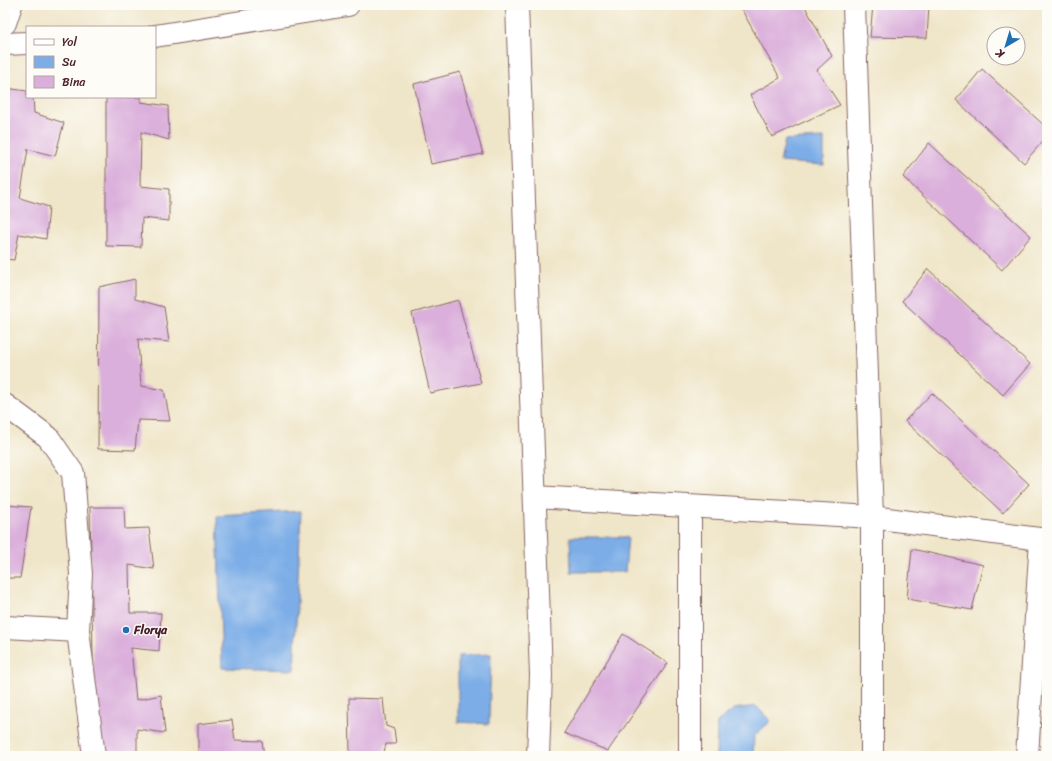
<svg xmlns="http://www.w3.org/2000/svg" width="1052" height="761" font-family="Sriracha,sans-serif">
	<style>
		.water { fill: #7cade7; stroke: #636689 }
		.building { fill: #daafdb }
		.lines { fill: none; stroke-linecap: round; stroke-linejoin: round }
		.street-casing { stroke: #846462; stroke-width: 24 }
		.street { stroke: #fff; stroke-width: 22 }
		.poi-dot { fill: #1f6fb2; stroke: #fdfcf7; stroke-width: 1.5 }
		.labels { text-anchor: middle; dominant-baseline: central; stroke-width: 3; stroke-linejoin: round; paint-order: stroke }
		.poi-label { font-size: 12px; font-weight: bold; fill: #4a1f2b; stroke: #fdfcf7; text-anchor: start }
	</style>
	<rect width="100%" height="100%" fill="#fdfcf7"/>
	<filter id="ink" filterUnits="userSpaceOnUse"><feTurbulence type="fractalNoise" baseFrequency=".025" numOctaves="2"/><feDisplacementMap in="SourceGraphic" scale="8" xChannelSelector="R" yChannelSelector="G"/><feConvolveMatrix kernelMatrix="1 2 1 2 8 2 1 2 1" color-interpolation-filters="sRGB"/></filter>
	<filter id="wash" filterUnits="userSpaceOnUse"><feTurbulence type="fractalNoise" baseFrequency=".012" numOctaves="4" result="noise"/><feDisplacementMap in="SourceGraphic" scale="16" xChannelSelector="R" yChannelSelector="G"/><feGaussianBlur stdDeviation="0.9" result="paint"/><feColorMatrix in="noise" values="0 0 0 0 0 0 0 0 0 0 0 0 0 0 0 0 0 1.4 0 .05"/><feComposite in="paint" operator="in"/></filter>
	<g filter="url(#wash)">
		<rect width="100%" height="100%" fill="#efe5c8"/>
		<g class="water">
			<path d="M824 138V165L780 162 785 140Z"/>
			<path d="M301 511 294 670 222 668 217 516Z"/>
			<path d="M570 537H628L625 572H571Z"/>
			<path d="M491 654 489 724 458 722V656Z"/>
			<path d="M756 706 771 721 754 736 753 756H716L717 722 734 709Z"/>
		</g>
		<g id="blocks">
			<g class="building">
				<path d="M739 5H804L832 56 817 70 840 105 772 137 750 95 780 78Z"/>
				<path d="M873 5H929L927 38 870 37Z"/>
				<path d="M982 69 1047 128V136L1024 163 956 100Z"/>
				<path d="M460 72 483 154 431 164 414 84Z"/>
				<path d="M5 88 27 91V97H33L34 113 64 123 55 156 28 149 20 198 49 207 46 239 19 234 14 260 5 259Z"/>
				<path d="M106 97H141V102L168 106 169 140 141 132 140 186 169 189V221L142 218 141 247 106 246Z"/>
				<path d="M929 143 1031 236 1002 270 903 177Z"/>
				<path d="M928 269 1030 364 1003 395 902 301Z"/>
				<path d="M135 279V299L164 307 169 342 138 339 141 386 164 390 170 421 138 420 135 450 98 449 99 287Z"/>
				<path d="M458 300 481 383 430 393 412 313Z"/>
				<path d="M932 393 1029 484 1003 513 905 421Z"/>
				<path d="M5 505 31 507 20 578H5Z"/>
				<path d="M90 507H124L125 529 149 528 154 569 129 565 130 613H161L159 651 131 648 136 700 161 695 165 733 137 729V756H95Z"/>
				<path d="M912 549 983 565 972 610 907 599Z"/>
				<path d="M623 634 668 663 608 751 564 733Z"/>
				<path d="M349 698 383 699 386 726 394 729 396 744H386L383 756H350Z"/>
				<path d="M232 720 235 740 262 741 264 756H198V724Z"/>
			</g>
		</g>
	</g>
	<g filter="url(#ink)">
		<use href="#blocks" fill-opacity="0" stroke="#846462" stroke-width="1"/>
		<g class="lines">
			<g class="street-casing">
				<g id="street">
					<path d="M517 5 541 675 538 756"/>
					<path d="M854 5 872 517V756"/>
					<path d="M5 23 11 5"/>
					<path d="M155 36 348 5"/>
					<path d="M5 44 27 43"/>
					<path d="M5 405 48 437 73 473 81 574 78 631 94 756"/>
					<path d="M535 497 872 517 1047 540"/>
					<path d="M690 507V756"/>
					<path d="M5 627 78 631"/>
					<path d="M1027 756 1041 539"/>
				</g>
			</g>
			<use href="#street" class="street"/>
		</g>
	</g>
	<circle class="poi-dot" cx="126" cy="630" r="4"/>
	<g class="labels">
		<g class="poi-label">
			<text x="134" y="630">Florya</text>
		</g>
	</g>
	<rect width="1052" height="761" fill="none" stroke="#fdfcf7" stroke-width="20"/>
	<rect x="26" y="26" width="130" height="72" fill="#fdfcf7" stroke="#b5a4a5"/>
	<rect x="34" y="39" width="20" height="6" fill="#ffffff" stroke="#b5a4a5"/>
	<text x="62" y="46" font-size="12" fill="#4a1f2b">Yol</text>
	<rect x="34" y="56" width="20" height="12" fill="#7cade7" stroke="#b5a4a5"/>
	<text x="62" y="66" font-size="12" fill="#4a1f2b">Su</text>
	<rect x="34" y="76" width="20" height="12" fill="#daafdb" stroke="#b5a4a5"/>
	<text x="62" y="86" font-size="12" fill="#4a1f2b">Bina</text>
	<g transform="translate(1006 46) rotate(218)"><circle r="19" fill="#fdfcf7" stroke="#b5a4a5"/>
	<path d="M0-3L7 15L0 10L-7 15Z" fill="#1f6fb2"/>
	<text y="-6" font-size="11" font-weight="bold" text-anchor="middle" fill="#4a1f2b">K</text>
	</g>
</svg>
